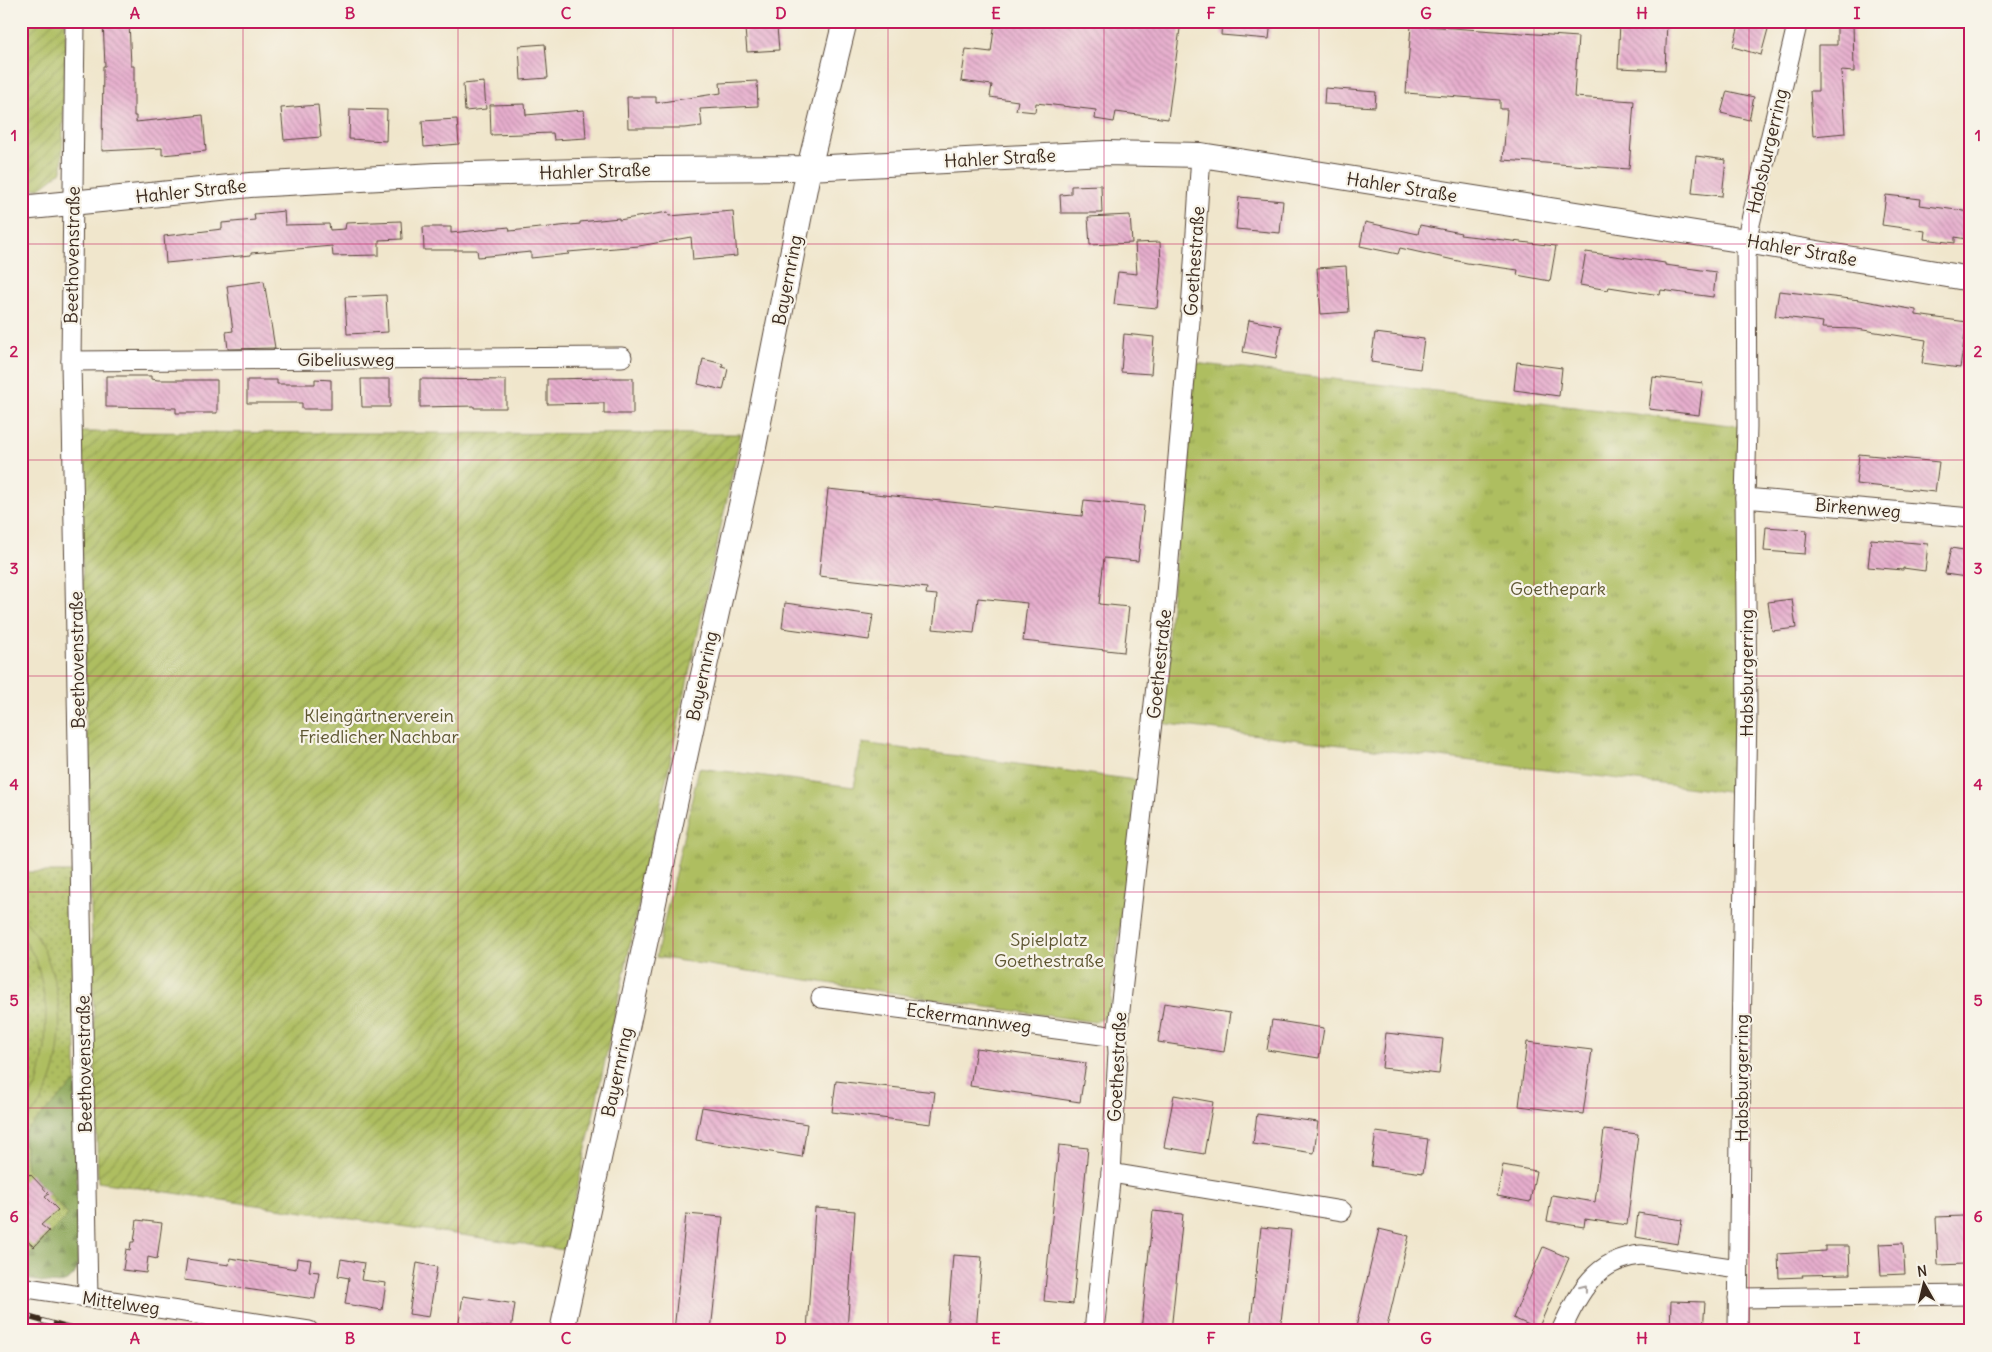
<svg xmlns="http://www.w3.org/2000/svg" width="1992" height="1352" font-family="Delius,sans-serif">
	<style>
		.grass { fill: url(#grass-dots); stroke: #747440 }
		.forest { fill: url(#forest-firs); stroke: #62683a }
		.park { fill: url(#park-tufts); stroke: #747440 }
		.garden { fill: url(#garden-furrows); stroke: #747440 }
		.pitch { fill: #aebe61; stroke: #747440 }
		.building { fill: url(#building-back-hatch) }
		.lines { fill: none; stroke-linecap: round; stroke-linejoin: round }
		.minor-casing { stroke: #564638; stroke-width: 21 }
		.tertiary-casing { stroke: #564638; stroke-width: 26 }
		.minor { stroke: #fff; stroke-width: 19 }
		.tertiary { stroke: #fff; stroke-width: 24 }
		.rail-casing { stroke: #3b2a1e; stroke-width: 5.5 }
		.rail { stroke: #f7f3e8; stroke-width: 4; stroke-dasharray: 11; stroke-linecap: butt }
		.oneway { stroke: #a79f9a }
		.grid { fill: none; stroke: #c2185b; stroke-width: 1; stroke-opacity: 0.55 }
		.labels { text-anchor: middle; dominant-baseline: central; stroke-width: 4.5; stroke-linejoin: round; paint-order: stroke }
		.street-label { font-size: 18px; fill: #3b2a1e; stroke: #f7f3e8 }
		.park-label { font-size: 18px; fill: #5e5632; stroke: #f7f3e8 }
		.neatline { fill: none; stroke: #c2185b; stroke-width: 2 }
		.grid-label { font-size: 16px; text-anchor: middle; font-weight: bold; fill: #c2185b }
	</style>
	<defs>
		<pattern id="grass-dots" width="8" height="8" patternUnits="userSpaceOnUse" patternTransform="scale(1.25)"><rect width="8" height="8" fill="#aebe61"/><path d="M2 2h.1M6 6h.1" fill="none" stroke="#8f9b4f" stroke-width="1.8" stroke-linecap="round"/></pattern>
		<pattern id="forest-firs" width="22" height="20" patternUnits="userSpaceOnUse" patternTransform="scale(1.25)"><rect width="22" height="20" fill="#8aa557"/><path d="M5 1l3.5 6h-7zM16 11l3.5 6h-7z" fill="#728747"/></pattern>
		<pattern id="park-tufts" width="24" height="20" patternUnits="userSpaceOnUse" patternTransform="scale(1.25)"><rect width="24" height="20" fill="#aebe61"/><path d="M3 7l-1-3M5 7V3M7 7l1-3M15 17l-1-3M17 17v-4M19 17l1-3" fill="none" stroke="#8f9b4f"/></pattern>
		<pattern id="garden-furrows" width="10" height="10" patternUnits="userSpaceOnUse" patternTransform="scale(1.25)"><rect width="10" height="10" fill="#aebe61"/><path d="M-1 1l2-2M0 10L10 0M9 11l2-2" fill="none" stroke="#8f9b4f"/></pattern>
		<pattern id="building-back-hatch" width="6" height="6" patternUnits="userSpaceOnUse" patternTransform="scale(1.25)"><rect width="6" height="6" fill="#e7aece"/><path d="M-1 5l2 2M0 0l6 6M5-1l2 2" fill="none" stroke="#bc8ea7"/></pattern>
	</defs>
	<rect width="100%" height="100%" fill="#f7f3e8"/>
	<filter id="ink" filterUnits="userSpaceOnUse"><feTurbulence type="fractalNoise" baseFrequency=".02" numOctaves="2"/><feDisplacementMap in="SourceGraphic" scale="10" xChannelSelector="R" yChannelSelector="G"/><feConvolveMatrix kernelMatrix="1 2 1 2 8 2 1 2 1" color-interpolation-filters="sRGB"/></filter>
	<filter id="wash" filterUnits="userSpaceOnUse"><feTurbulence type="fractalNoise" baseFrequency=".0096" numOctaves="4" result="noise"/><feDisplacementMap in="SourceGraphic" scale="20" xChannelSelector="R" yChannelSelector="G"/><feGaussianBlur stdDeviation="1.12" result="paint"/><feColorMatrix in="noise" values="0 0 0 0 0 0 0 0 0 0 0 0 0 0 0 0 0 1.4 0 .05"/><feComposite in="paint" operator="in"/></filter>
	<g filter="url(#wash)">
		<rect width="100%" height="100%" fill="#f0e6cc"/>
		<path class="grass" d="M21 872H75L76 1081 24 1133 27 1170 68 1215 24 1260 21 1258Z"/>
		<path class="forest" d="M76 1081 78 1267C69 1293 42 1281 21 1278V1258L24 1260 68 1215 27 1170 24 1133Z"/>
		<g class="park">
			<path d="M1194 363 1747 427 1735 793 1160 723Z"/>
			<path d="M862 743 1142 781 1124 893 1110 1009 1104 1018 1094 1022 965 1004 656 957 699 768 854 787Z"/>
		</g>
		<g class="garden">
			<path d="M21 21H66L62 171 40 188 21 190Z"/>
			<path d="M79 432 741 434 564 1250 98 1182Z"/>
		</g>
		<path class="pitch" d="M21 916C68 963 77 1080 21 1124V1110L37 1085 45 1049 46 1009 42 984 36 959 21 935Z"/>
		<g id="blocks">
			<g class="building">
				<path d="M103 21H129L131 66H134V116H136V122L203 115 206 151 162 155V148L102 151 103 66H105Z"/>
				<path d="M995 21H1181L1168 119 1116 112 1114 122 1095 119 1096 110 1036 103 1035 112 1016 110 1018 101 990 97 992 85 961 81 966 49 991 52Z"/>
				<path d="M1222 21H1271L1269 39 1221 35Z"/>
				<path d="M1620 21H1667L1665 70 1618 68Z"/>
				<path d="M1740 21 1768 29 1761 55 1733 47Z"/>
				<path d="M1837 21H1853L1854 72 1841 71 1845 133 1813 136 1810 91H1818V45H1837Z"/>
				<path d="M1411 25 1578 37 1574 97 1634 101 1629 169 1503 160 1507 109H1500V100L1406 93Z"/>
				<path d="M777 27 779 50 747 52 745 29Z"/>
				<path d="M545 44 548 78 521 80 519 46Z"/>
				<path d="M757 81 758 106 700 109 702 126 684 128H628L627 97H656V103L721 93 720 83Z"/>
				<path d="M484 82 486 109 465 111 463 84Z"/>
				<path d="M1325 88 1376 92 1375 107 1324 104Z"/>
				<path d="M1727 91 1754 97 1749 120 1721 113Z"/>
				<path d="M525 104 526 115 584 110 586 138 554 140 553 133 491 135 490 105Z"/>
				<path d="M318 105 321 137 284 140 281 108Z"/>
				<path d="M350 109 387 110 386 141 349 139Z"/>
				<path d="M457 119 459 144 424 147 422 121Z"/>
				<path d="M1696 156 1726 160 1722 196 1692 193Z"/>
				<path d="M1101 185 1102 213H1061L1060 195 1071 194V186Z"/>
				<path d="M1886 195 1921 199 1920 205 1971 212V240L1955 237V243L1924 239 1925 231 1882 225Z"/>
				<path d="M1239 197 1283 201 1280 233 1236 229Z"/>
				<path d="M284 211 285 225 329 224 330 230 345 229 346 223 401 221 402 239 379 240V255L333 256 332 246 251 253V255L166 263 164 236 222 229V223L255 220 254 214Z"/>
				<path d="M733 211 737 256 693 260 691 237 639 246 568 252 569 254 531 258V252L478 257 477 250H424L423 227H451V233L509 227 510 231 580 224V222L619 218V220L668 212 669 216Z"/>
				<path d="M1130 215 1132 243 1090 245 1088 217Z"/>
				<path d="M1365 222 1418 234 1420 225 1461 233 1460 235 1556 246 1550 281 1517 275 1518 270 1467 263 1400 248 1398 254 1360 246Z"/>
				<path d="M1160 242 1161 265 1157 308 1114 304 1118 272 1137 274 1135 243Z"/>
				<path d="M1586 252 1665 263V265L1716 272 1713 297 1661 290 1660 295 1609 287 1608 290 1580 285Z"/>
				<path d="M1346 266 1349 312 1321 314 1317 268Z"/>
				<path d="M264 281 275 348 228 349 226 332 233 331 227 286Z"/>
				<path d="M1779 291 1860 300 1916 310V315L1967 322 1960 368 1922 363 1926 340 1857 329 1822 328 1823 322 1775 316Z"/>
				<path d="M386 295 388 332 347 334 345 297Z"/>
				<path d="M1249 320 1281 326 1276 358 1243 352Z"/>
				<path d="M1375 333 1424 339 1420 369 1371 362Z"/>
				<path d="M1124 334 1154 337 1151 374 1121 372Z"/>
				<path d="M703 359 723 364 722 367 728 369 723 390 698 384Z"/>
				<path d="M1517 362 1562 368 1559 396 1514 390Z"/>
				<path d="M106 376H151V379L158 380H217V413H176V408L106 407Z"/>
				<path d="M1653 377 1703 383 1699 415 1649 409Z"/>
				<path d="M604 378H633V414H604V403L547 404V379Z"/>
				<path d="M315 379 331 380V409H302V403H247V380H277V384H315Z"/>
				<path d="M361 379H390V407H362Z"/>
				<path d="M420 379 506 380V408H474V406L420 407Z"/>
				<path d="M1859 454 1939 462 1935 492 1856 484Z"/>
				<path d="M828 489 1082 516 1084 500 1144 506 1138 561 1104 558 1099 604 1129 607 1124 652 1023 641 1027 603 978 598 974 633 933 629 937 595 926 594 927 588 819 576Z"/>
				<path d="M1766 527 1807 530 1805 554 1764 551Z"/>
				<path d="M1871 539 1928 544 1925 571 1903 568V570L1868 567Z"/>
				<path d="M1951 548 1970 551 1966 577 1945 574Z"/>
				<path d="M1792 599 1796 628 1772 631 1768 602Z"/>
				<path d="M785 603 873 615 869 640 782 628Z"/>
				<path d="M1164 1003 1230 1013 1224 1052 1158 1042Z"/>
				<path d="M1272 1020 1324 1028 1319 1058 1267 1050Z"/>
				<path d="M1386 1033 1443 1039 1439 1074 1382 1068Z"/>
				<path d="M1527 1042 1592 1050 1583 1114 1519 1106Z"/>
				<path d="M976 1048 1086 1063 1080 1102 970 1086Z"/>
				<path d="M836 1081 935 1092 931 1124 832 1112Z"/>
				<path d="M1174 1095 1213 1102 1204 1154 1164 1147Z"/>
				<path d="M702 1107 807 1124 802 1157 696 1140Z"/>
				<path d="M1257 1114 1318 1122 1314 1153 1253 1144Z"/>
				<path d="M1604 1130 1638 1134 1627 1225 1585 1219 1584 1227 1547 1221 1552 1195 1595 1202Z"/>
				<path d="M1376 1132 1428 1139 1423 1173 1371 1166Z"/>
				<path d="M1059 1145 1088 1148 1073 1304 1044 1301Z"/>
				<path d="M1503 1165 1536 1171 1530 1202 1497 1196Z"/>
				<path d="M30 1174 49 1194 45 1197 58 1210 41 1225 49 1231 34 1247 21 1235V1183Z"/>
				<path d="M815 1208 855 1211 847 1331H807Z"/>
				<path d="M1153 1211 1183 1214 1171 1331H1141Z"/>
				<path d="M1638 1213 1682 1220 1678 1244 1635 1237Z"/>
				<path d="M686 1214 723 1217 711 1331H674Z"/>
				<path d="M1963 1216 1965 1264 1938 1265 1936 1217Z"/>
				<path d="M137 1220 162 1223 157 1259 148 1257 146 1273 123 1270 126 1249 130 1250 131 1242H134Z"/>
				<path d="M1261 1227 1291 1230 1280 1331H1250Z"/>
				<path d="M1379 1229 1409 1236 1397 1284 1386 1331H1355Z"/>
				<path d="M1903 1243 1905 1274 1881 1275 1879 1244Z"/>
				<path d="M1825 1246H1849L1850 1274 1802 1275 1803 1277 1779 1278 1778 1254 1825 1251Z"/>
				<path d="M1543 1247 1569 1258 1538 1329 1513 1318Z"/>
				<path d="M953 1255 982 1257 976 1331H947Z"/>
				<path d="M230 1258 296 1269 297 1258 311 1260 309 1271 319 1272 315 1299 184 1280 187 1259 229 1265Z"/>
				<path d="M341 1259 364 1263 361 1280 386 1283 382 1310 345 1304 349 1278 338 1276Z"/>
				<path d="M417 1263 437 1267 429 1317 409 1314Z"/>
				<path d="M463 1296 515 1304 511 1330 459 1322Z"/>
				<path d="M1671 1301 1705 1302 1703 1331H1670Z"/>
			</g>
		</g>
	</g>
	<g filter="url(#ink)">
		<use href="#blocks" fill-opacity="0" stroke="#564638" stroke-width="1"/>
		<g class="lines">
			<g class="minor-casing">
				<g id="minor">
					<path d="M75 21 71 361 88 1298"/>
					<path d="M71 361 622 357"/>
					<path d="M1745 498 1971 518"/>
					<path d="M821 998 1117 1037"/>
					<path d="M1111 1173 1342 1211"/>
					<path d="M21 1287 309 1331"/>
					<path d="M1738 1298 1971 1295"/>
					<path d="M1094 1331 1111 1173 1118 1053 1117 1037 1165 605 1191 310 1201 155"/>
					<path d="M1561 1331C1578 1293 1596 1259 1641 1255L1738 1269"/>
					<path d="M1738 1331 1741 1037 1747 712 1745 498 1747 427 1746 241 1798 21"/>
				</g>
			</g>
			<g class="tertiary-casing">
				<g id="tertiary">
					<path d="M21 208 250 185 436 175 649 169 809 168 1105 153 1201 155 1746 241 1971 279"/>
					<path d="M562 1331 698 697 753 452 809 168 845 21"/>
				</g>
			</g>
			<use href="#minor" class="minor"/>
			<use href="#tertiary" class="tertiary"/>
			<g class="rail-casing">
				<path id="rail" d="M21 1315 79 1331"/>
			</g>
			<use href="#rail" class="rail"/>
		</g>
		<defs><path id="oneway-chevron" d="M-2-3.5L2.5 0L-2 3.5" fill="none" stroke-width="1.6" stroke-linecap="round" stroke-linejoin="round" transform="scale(1.25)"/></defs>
		<use class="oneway" href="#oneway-chevron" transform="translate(1584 1288) rotate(-52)"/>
	</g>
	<path class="grid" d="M243 21V1331M458 21V1331M673 21V1331M888 21V1331M1104 21V1331M1319 21V1331M1534 21V1331M1749 21V1331M21 244H1971M21 460H1971M21 676H1971M21 892H1971M21 1108H1971"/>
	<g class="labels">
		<g class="street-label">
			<text transform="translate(1767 151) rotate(-77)">Habsburgerring</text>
			<text transform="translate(1000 158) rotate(-3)">Hahler Straße</text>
			<text transform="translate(595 171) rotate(-2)">Hahler Straße</text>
			<text transform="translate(1402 187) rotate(9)">Hahler Straße</text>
			<text transform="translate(191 191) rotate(-6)">Hahler Straße</text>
			<text transform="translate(1802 250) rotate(10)">Hahler Straße</text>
			<text transform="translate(72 255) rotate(-89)">Beethovenstraße</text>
			<text transform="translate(1194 261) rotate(-86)">Goethestraße</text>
			<text transform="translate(787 280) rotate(-79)">Bayernring</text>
			<text x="346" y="359">Gibeliusweg</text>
			<text transform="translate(1858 508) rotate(5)">Birkenweg</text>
			<text transform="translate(77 660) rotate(-91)">Beethovenstraße</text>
			<text transform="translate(1159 664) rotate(-84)">Goethestraße</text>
			<text transform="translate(1746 673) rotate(-90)">Habsburgerring</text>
			<text transform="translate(702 676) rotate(-78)">Bayernring</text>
			<text transform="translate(969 1018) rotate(8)">Eckermannweg</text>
			<text transform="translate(84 1064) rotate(-91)">Beethovenstraße</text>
			<text transform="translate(1117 1067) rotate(-87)">Goethestraße</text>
			<text transform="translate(617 1072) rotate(-78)">Bayernring</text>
			<text transform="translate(1741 1078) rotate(-90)">Habsburgerring</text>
			<text transform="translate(121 1303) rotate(8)">Mittelweg</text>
		</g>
		<g class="park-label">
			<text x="1558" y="588">Goethepark</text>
			<text x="379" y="715">Kleingärtnerverein<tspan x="379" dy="21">Friedlicher Nachbar</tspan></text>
			<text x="1049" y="939">Spielplatz<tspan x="1049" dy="21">Goethestraße</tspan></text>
		</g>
	</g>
	<rect width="1992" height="1352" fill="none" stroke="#f7f3e8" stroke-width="55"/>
	<g transform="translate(1924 1284) rotate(352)" stroke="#f7f3e8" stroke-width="4" paint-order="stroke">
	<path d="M0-4L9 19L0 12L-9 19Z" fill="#3b2a1e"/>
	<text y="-8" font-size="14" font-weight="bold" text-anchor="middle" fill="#3b2a1e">N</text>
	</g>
	<rect x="28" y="28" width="1936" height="1296" class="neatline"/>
	<g class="grid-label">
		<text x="135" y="19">A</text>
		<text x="350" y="19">B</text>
		<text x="566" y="19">C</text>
		<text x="781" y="19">D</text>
		<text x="996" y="19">E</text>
		<text x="1211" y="19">F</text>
		<text x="1426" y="19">G</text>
		<text x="1642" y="19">H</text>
		<text x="1857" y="19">I</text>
		<text x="14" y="141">1</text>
		<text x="1978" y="141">1</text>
		<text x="14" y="357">2</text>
		<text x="1978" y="357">2</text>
		<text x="14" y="574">3</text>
		<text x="1978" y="574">3</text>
		<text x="14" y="790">4</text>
		<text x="1978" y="790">4</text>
		<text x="14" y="1006">5</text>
		<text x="1978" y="1006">5</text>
		<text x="14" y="1222">6</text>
		<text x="1978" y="1222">6</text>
		<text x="135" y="1344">A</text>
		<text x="350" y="1344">B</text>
		<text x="566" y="1344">C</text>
		<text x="781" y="1344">D</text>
		<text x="996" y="1344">E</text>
		<text x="1211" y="1344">F</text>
		<text x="1426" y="1344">G</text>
		<text x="1642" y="1344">H</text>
		<text x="1857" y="1344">I</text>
	</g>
</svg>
